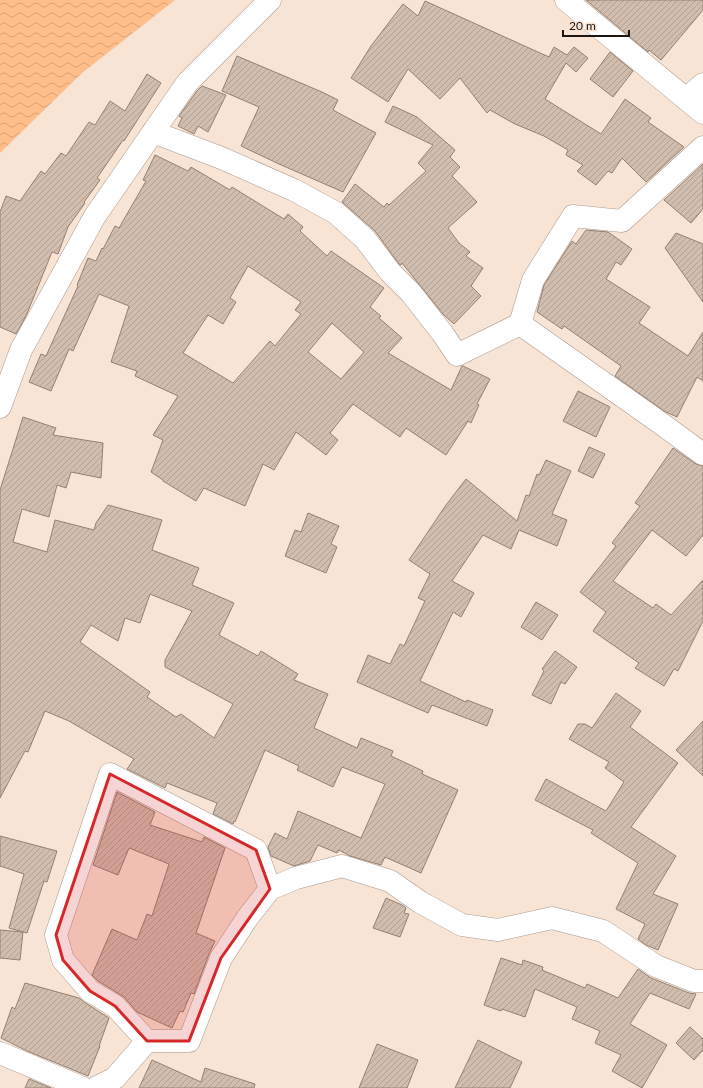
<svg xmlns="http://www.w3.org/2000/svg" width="703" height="1088" font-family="Lato,sans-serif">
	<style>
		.water { fill: url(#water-waves) }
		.building { fill: url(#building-hatch); stroke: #928072; fill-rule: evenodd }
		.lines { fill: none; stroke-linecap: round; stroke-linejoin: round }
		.minor-casing { stroke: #ab988a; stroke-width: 23 }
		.major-casing { stroke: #ab988a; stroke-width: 23 }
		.minor { stroke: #fff; stroke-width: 22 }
		.major { stroke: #fff; stroke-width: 22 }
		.marked { fill: #d62828; fill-opacity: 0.2; stroke: #d62828; stroke-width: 3; stroke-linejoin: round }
	</style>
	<defs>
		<pattern id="water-waves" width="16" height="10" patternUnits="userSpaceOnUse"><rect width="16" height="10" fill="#febd89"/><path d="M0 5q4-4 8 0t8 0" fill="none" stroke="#d9a275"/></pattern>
		<pattern id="building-hatch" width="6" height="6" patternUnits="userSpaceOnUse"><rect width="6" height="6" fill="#d0bdae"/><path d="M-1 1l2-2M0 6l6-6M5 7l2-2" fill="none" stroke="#b2a295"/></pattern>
	</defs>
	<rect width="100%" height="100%" fill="#f8e4d5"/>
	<path class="water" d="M0 0H175L82 73 0 153Z"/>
	<g class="building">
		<path d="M586 0H703V10L661 60 649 50 648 52Z"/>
		<path d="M425 1 549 57 554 47 567 55 574 47 588 58 576 72 566 63 545 99 601 134 625 99 651 118 648 122 684 147 646 182 622 158 612 173 608 171 596 185 577 171 583 165 566 155 568 150 544 136 515 124 490 110 487 113 460 78 440 99 408 69 388 102 351 78 371 46 403 4 418 16Z"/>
		<path d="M610 52 633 71 613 97 590 79Z"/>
		<path d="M237 56 322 92 338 100 333 110 376 133 343 192 279 164 241 146 259 107 222 91Z"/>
		<path d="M147 74 161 83 124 141 123 140 97 178 100 180 84 202 85 203 68 227 58 254 52 252 26 316 16 334 0 327V212L6 196 20 201 41 171 45 174 61 153 66 156 89 122 95 125 110 101 125 111Z"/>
		<path d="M202 86 226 95 208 132 198 126 194 134 178 126 182 118 179 116 197 91Z"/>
		<path d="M393 106 417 117 455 150 450 157 460 167 452 176 477 202 448 228 459 243 470 252 466 256 483 268 471 286 481 296 454 324 443 314 402 263 401 265 399 264 375 231 342 202 355 184 384 207 387 203 389 205 426 171 418 163 433 145 385 122Z"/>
		<path d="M155 155 188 171 191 167 230 190 232 187 284 219 288 214 303 227 300 231 327 256 331 251 384 288 370 307 381 316 379 318 402 338 388 353 451 390 462 366H463L490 379 477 404 479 405 471 423 468 421 446 455 406 428 400 437 353 404 330 433 338 440 326 455 296 432 274 470 263 464 245 506 204 488 196 501 163 481V480L151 472 163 440 153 435 178 396 135 376 137 371 111 362 129 306 99 294 73 351 69 349 51 391 29 382 41 354 46 356 78 286 77 285 88 258 96 261 102 248 103 249 115 226 119 228 146 181 143 180ZM248 266 301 302 295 310 301 314 275 346 270 341 233 383 183 353 208 315 223 324 236 302 230 298ZM332 323 364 352 341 379 308 352Z"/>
		<path d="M703 164V209L691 223 664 200Z"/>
		<path d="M586 230 608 232 632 249 621 265 616 262 606 279 650 307 639 323 688 356 703 332V381L697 377 677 417 664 411 615 376 621 366 564 326 562 329 537 312 544 285 572 241 576 244Z"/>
		<path d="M676 233 703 244V302L665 248Z"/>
		<path d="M578 391 610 407 596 437 563 421Z"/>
		<path d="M23 417 56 428 53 435 103 443 101 478 71 472 66 488 57 485 49 517 22 509 13 542 47 552 55 520 94 530 96 523 108 505 162 520 152 550 199 568 192 585 234 603 219 635 258 656 261 651 298 674 294 680 328 694 314 728 357 748 361 738 393 751 391 756 423 771 422 774 458 790 421 873 385 857 381 865 350 856 339 850 337 853 318 845 310 861 294 866 271 856 268 847 275 833 287 839 298 811 361 838 385 784 342 767 333 787 297 770 299 766 265 750 235 822 234 821 233 824 213 814 217 803 167 783 165 788 127 769 134 759 69 721 45 711 28 752 25 751 0 798V490ZM150 594 192 611 165 660V667L233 704 214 738 181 714 176 717 147 697 150 692 80 642 91 625 118 641 125 618 140 623Z"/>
		<path d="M589 447 605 454 593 478 578 471Z"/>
		<path d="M673 448 696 464 703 466V535L686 556 652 530 613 581 653 608 656 604 671 615 703 580V621L678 671 674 669 664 686 635 668 639 663 593 631 606 612 580 592 616 546 612 543 640 506 635 503Z"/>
		<path d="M546 460 571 471 552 514 567 520 557 546 519 530 511 549 483 535 452 581 474 593 461 617 453 612 420 681 466 702 467 700 493 710 487 726 432 705 428 713 357 682 368 655 390 664 400 644 404 646 425 601 418 598 430 574 409 560 446 505 466 479 517 521 526 495 529 496 537 474 539 475Z"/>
		<path d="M308 513 339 526 331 544 337 547 326 573 285 556 295 530 301 532Z"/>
		<path d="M536 602 558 615 542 640 521 627Z"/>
		<path d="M555 651 577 667 565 684 561 682 551 704 532 695 544 671 542 669Z"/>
		<path d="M616 693 641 711 630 727 678 763 631 827 676 856 653 894 678 904 658 950 646 945 638 939 645 924 616 909 638 863 591 833 593 830 535 800 546 779 606 811 624 782 605 768 609 762 569 739 578 724H585L592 728Z"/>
		<path d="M703 721V776L676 750Z"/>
		<path d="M117 792 155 812 150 825 202 842 204 837 225 848 196 933 215 941 209 954 194 994 191 993 183 1012 180 1011 172 1028 137 1012 124 997 98 981 92 975 112 929 137 940 147 914 152 916 169 864 129 848 118 875 93 865Z"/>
		<path d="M0 836 57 851 47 882 44 881 27 933 9 928 24 874 0 866Z"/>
		<path d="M386 898 402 905 406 908 404 913 409 914 400 937 373 928Z"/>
		<path d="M0 930 23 932 20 960 0 958Z"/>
		<path d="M501 958 522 965 523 960 543 967 542 970 585 988 587 984 618 998 638 969 651 978 689 993 696 994 689 1009 650 993 630 1024 667 1045 642 1088 612 1071 621 1055 595 1043 600 1031 572 1019 577 1007 535 989 525 1017 502 1009 501 1011 484 1005Z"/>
		<path d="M25 983 79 998 84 1002 109 1018 99 1046H100L88 1076 27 1051 1 1038 12 1007 15 1009Z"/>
		<path d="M690 1027 703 1039V1050L694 1060 676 1043Z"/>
		<path d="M478 1040 522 1062 510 1088H455Z"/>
		<path d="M377 1044 418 1060 407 1088H359Z"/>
		<path d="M152 1060 201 1082 205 1068 255 1084 254 1088H139Z"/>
		<path d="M29 1079 51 1088H25Z"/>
	</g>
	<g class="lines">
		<g class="minor-casing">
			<g id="minor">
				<path d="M566 0 703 113"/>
				<path d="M686 99 703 84"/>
				<path d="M153 132 219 157 294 190 336 213 365 239 390 272 411 293 443 334 457 355 520 324"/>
				<path d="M703 147 622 221 573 216 533 280 520 324 659 422 703 454"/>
				<path d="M270 889 256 850 110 774 56 935 63 960 90 991 115 1006 147 1041H189L221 958 248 917 270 889 296 878 342 866 390 881 420 902 462 925 498 930 552 918 603 931 656 966 694 981H703"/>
				<path d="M0 1053 83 1088"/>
				<path d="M95 1088 115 1078 147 1041"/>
			</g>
		</g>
		<g class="major-casing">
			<path id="major" d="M0 407 21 350 95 216 187 83 270 0"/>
		</g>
		<use href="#minor" class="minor"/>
		<use href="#major" class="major"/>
	</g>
	<path class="marked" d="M110 774 256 850 270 889 221 958 189 1041H147L115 1006 90 991 63 960 56 935Z"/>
	<path d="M563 30v6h66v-6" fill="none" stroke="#1c1510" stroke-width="2"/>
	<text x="569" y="30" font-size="12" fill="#1c1510" stroke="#f8e4d5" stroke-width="3" paint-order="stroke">20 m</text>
</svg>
